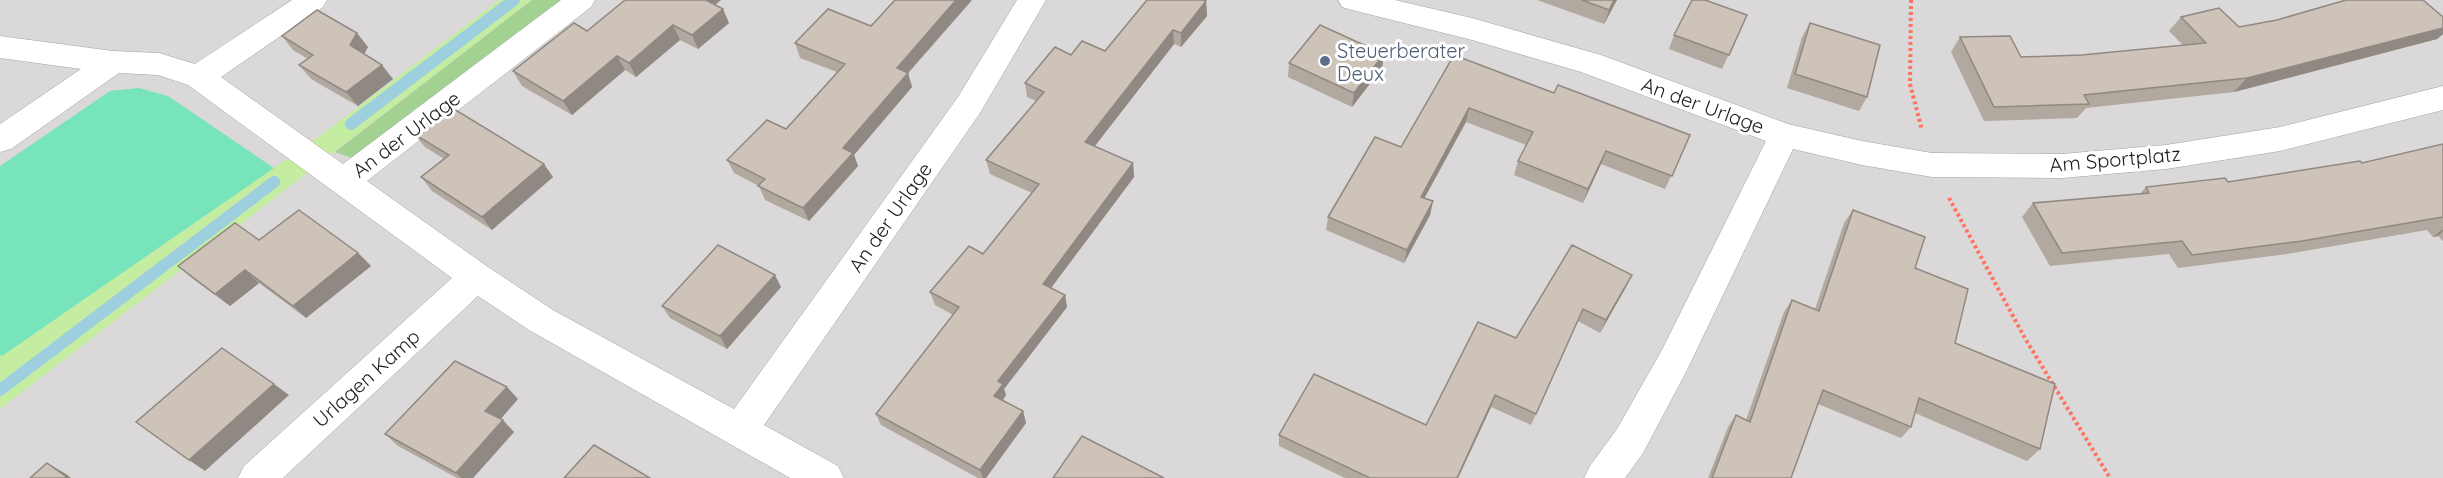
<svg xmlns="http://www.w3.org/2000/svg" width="2443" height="478" font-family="Quicksand,sans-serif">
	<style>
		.residential { fill: #dad8d8 }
		.grass { fill: #c5eda1 }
		.forest { fill: #a3d192 }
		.pitch { fill: #77e4bc }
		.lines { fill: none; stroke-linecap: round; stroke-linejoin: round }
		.stream { stroke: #9dcfdf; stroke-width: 12 }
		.minor-casing { stroke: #a3a3a3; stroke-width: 1 }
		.path { stroke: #ff7360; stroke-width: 4; stroke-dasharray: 3 3; stroke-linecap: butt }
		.minor { fill: #fff; fill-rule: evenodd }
		.wall { fill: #b1a89f }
		.shaded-wall { fill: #908882 }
		.building { fill: #cec3b9; stroke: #908882; stroke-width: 1.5 }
		.service-dot { fill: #5c6f8a; stroke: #fff; stroke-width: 2 }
		.labels { text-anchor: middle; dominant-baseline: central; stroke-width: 6; stroke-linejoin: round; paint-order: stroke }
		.service-label { font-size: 20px; fill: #4e5e75; stroke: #fff; text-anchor: start }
		.street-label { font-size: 20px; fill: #1c1c1c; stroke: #fff }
	</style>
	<rect width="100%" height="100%" fill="#eeeae0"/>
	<rect class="residential" x="0" y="0" width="2443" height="478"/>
	<path class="grass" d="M499 0H532L0 409V355L2 356 320 136Z"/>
	<path class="forest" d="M532 0H561L355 159 335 152Z"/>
	<path class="pitch" d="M139 88 168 96 274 168 2 356 0 355V166L110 91Z"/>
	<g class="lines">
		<g class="stream">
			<path d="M351 124 514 0"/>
			<path d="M0 390 274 182"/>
		</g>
		<g class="minor-casing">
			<g id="minor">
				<path d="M292 0H327L323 7 221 77 343 164 561 0H595L591 7 367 181 488 267 553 310 734 409 958 97 1017 0H1046L980 113 764 425 838 466 844 478H790L529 330 478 296 283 478H238L244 466 452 278 188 85 158 75 119 73 11 149 0 152V124L81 69 0 58V36L113 51 159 53 195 64Z"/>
				<path d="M1338 0H1395L1472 18 1601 55 1788 124 1862 141 1932 153 2062 154 2166 145 2280 127 2443 86V110L2280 151 2166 169 2062 178 1932 177 1862 165 1793 149 1686 372 1643 453 1625 478H1584L1590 466 1617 429 1662 350 1766 141 1581 72 1472 40 1352 10 1342 7Z"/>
			</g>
		</g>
		<g class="path">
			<path d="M1911 0 1910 84 1922 130"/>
			<path d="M1949 198 2026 340 2110 478"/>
		</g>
		<use href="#minor" class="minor"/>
	</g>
	<g class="wall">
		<path d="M895 0H972L908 73 912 87 854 155 858 166 809 221 765 200 759 186 734 173 727 160 786 129 837 72 800 58 795 43 871 26Z"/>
		<path d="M1537 0H1617L1604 24Z"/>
		<path d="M1206 1 1207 16 1181 47 1174 44 1095 146 1133 163 1134 177 1051 288 1065 295 1067 307 1004 389 1006 395 1003 401 1023 411 1026 423 986 478H978L881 425 876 414 953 315 935 305 930 292 983 254 1032 193 990 174 986 160 1036 101 1027 97 1025 83 1071 55 1105 51Z"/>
		<path d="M715 5 729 23 698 49 680 40 636 77 625 70 572 115 522 86 513 71 587 31Z"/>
		<path d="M1747 15 1722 69 1669 49 1674 35Z"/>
		<path d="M2181 17 2239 27 2443 17V34L2437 39 2234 92 2086 108 2077 118 1984 121 1951 52 1960 37 2021 57 2082 55 2183 45 2169 31Z"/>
		<path d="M1810 23 1867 97 1859 111 1787 88 1802 37Z"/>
		<path d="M282 36 368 47 364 54 393 79 358 106 311 79 299 65 308 59 293 50Z"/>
		<path d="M1384 54 1382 68 1352 107 1288 77 1289 63Z"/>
		<path d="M1454 55 1554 93 1690 135 1665 189 1601 164 1583 203 1514 175 1518 161 1526 145 1466 122 1424 198 1433 201 1430 215 1404 263 1326 230 1328 217 1401 147Z"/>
		<path d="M414 134 553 177 492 230 432 191 421 177 444 159 425 147Z"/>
		<path d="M2443 144V241L2438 236 2433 237 2427 230 2287 254 2178 268 2169 254 2050 266 2022 217 2033 203 2140 194 2146 187 2228 182 2362 163Z"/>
		<path d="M1853 210 1915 268 1955 343 2040 449 2027 461 1915 413 1911 427 1901 438 1818 404 1791 478H1708L1728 427 1736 415 1746 420 1784 312 1792 300 1815 309 1844 223Z"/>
		<path d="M259 240 358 253 371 266 306 318 259 283 230 306 193 279 178 266Z"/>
		<path d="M781 287 727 349 670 318 662 306Z"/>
		<path d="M1626 287 1600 333 1578 321 1531 425 1491 407 1458 478H1345L1279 446V435L1426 425 1516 338Z"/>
		<path d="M518 399 500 419 514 432 473 478H457L398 446 385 434Z"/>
	</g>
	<g class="shaded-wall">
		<path d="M702 0H721L707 12Z"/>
		<path d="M956 0H972L908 73 912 87 854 155 858 166 809 221 803 208 843 148 897 68Z"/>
		<path d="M1614 0H1617L1604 24 1609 10Z"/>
		<path d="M1206 1 1207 16 1181 47V33Z"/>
		<path d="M723 9 729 23 698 49 692 35Z"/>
		<path d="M673 25 680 40 636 77 629 63Z"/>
		<path d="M2443 28V34L2437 39 2234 92 2247 78Z"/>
		<path d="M1173 30 1174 44 1087 156 1085 142Z"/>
		<path d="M357 33 368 47 361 59 350 45Z"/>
		<path d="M1384 54 1382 68 1352 107 1354 93Z"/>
		<path d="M617 56 625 70 572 115 563 101Z"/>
		<path d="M382 65 393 79 358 106 346 92Z"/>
		<path d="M1469 108 1466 122 1418 210 1421 197Z"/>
		<path d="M1606 151 1601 164 1583 203 1588 189Z"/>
		<path d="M1133 163 1134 177 1045 296 1043 284Z"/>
		<path d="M544 164 553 177 492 230 482 217Z"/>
		<path d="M1433 201 1430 215 1404 263 1407 250Z"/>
		<path d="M2443 229V231L2438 236 2433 237Z"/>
		<path d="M358 253 371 266 306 318 293 306Z"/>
		<path d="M245 270 259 283 230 306 215 294Z"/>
		<path d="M775 275 781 287 727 349 720 336Z"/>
		<path d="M1632 275 1626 287 1600 333 1606 320Z"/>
		<path d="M1065 295 1067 307 1004 389 1006 395 997 408 994 396 998 381Z"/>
		<path d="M274 384 289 395 205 471 189 460Z"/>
		<path d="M507 387 518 399 497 423 485 411Z"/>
		<path d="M1495 395 1491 407 1458 478H1457Z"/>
		<path d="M1023 411 1026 423 986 478H983L980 470Z"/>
		<path d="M503 420 514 432 473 478H461L456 473Z"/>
		<path d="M47 463 66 474 71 478H68Z"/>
	</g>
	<g class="building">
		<path d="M625 0H706L723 9 692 35 673 25 629 63 617 56 563 101 513 71 574 23 587 31Z"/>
		<path d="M895 0H956L897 68 908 73 843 148 853 153 803 208 758 186 765 179 727 160 767 120 786 129 845 64 795 43 828 9 871 26Z"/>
		<path d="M1147 0H1203L1206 1 1181 33 1173 30 1085 142 1133 163 1043 284 1065 295 998 381 1003 384 994 396 1023 411 980 470 876 414 959 307 930 292 969 246 983 254 1039 184 986 160 1044 92 1025 83 1055 47 1071 55 1082 41 1105 51Z"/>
		<path d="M1582 0H1614L1609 10Z"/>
		<path d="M1692 0H1705L1747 15 1729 55 1674 35Z"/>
		<path d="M2346 0H2423L2443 17V28L2247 78 2084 95 2089 104 1994 107 1960 37 2010 36 2021 57 2082 55 2206 43 2181 17 2219 8 2239 27 2277 20Z"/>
		<path d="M317 10 357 33 350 45 382 65 346 92 299 65 313 55 282 36Z"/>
		<path d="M1810 23 1880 45 1867 97 1795 74Z"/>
		<path d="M1320 25 1384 54 1354 93 1289 63Z"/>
		<path d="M1454 55 1554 93 1558 85 1690 135 1672 176 1606 151 1588 189 1518 161 1533 132 1469 108 1421 197 1433 201 1407 250 1328 217 1375 137 1401 147Z"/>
		<path d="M449 106 544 164 482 217 421 177 449 155 414 134Z"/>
		<path d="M2443 144V217L2302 241 2192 255 2182 241 2062 253 2033 203 2149 193 2146 187 2225 178 2228 182 2360 161 2362 163Z"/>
		<path d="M299 210 358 253 293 306 245 270 215 294 178 266 235 223 259 240Z"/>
		<path d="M1853 210 1925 237 1915 268 1968 289 1955 343 2055 384 2040 449 1919 398 1911 427 1823 390 1791 478H1712L1736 415 1750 422 1792 300 1819 311Z"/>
		<path d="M718 245 775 275 720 336 662 306Z"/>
		<path d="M1572 245 1632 275 1606 320 1583 309 1536 414 1495 395 1457 478H1370L1279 435 1314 374 1426 425 1478 322 1516 338Z"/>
		<path d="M222 348 274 384 189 460 136 422Z"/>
		<path d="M455 361 507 387 485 411 503 420 456 473 385 434Z"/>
		<path d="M1082 436 1164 478H1053Z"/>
		<path d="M594 445 650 478H564Z"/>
		<path d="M47 463 68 478H30Z"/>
	</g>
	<circle class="service-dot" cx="1325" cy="61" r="6"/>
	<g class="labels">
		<g class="service-label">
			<text x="1337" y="50">Steuerberater<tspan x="1337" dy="23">Deux</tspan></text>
		</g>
		<g class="street-label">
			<text transform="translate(1703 105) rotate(20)">An der Urlage</text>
			<text transform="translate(406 134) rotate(-37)">An der Urlage</text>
			<text transform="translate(2115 159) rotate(-5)">Am Sportplatz</text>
			<text transform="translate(890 217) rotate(-55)">An der Urlage</text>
			<text transform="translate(366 378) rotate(-42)">Urlagen Kamp</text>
		</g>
	</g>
</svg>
